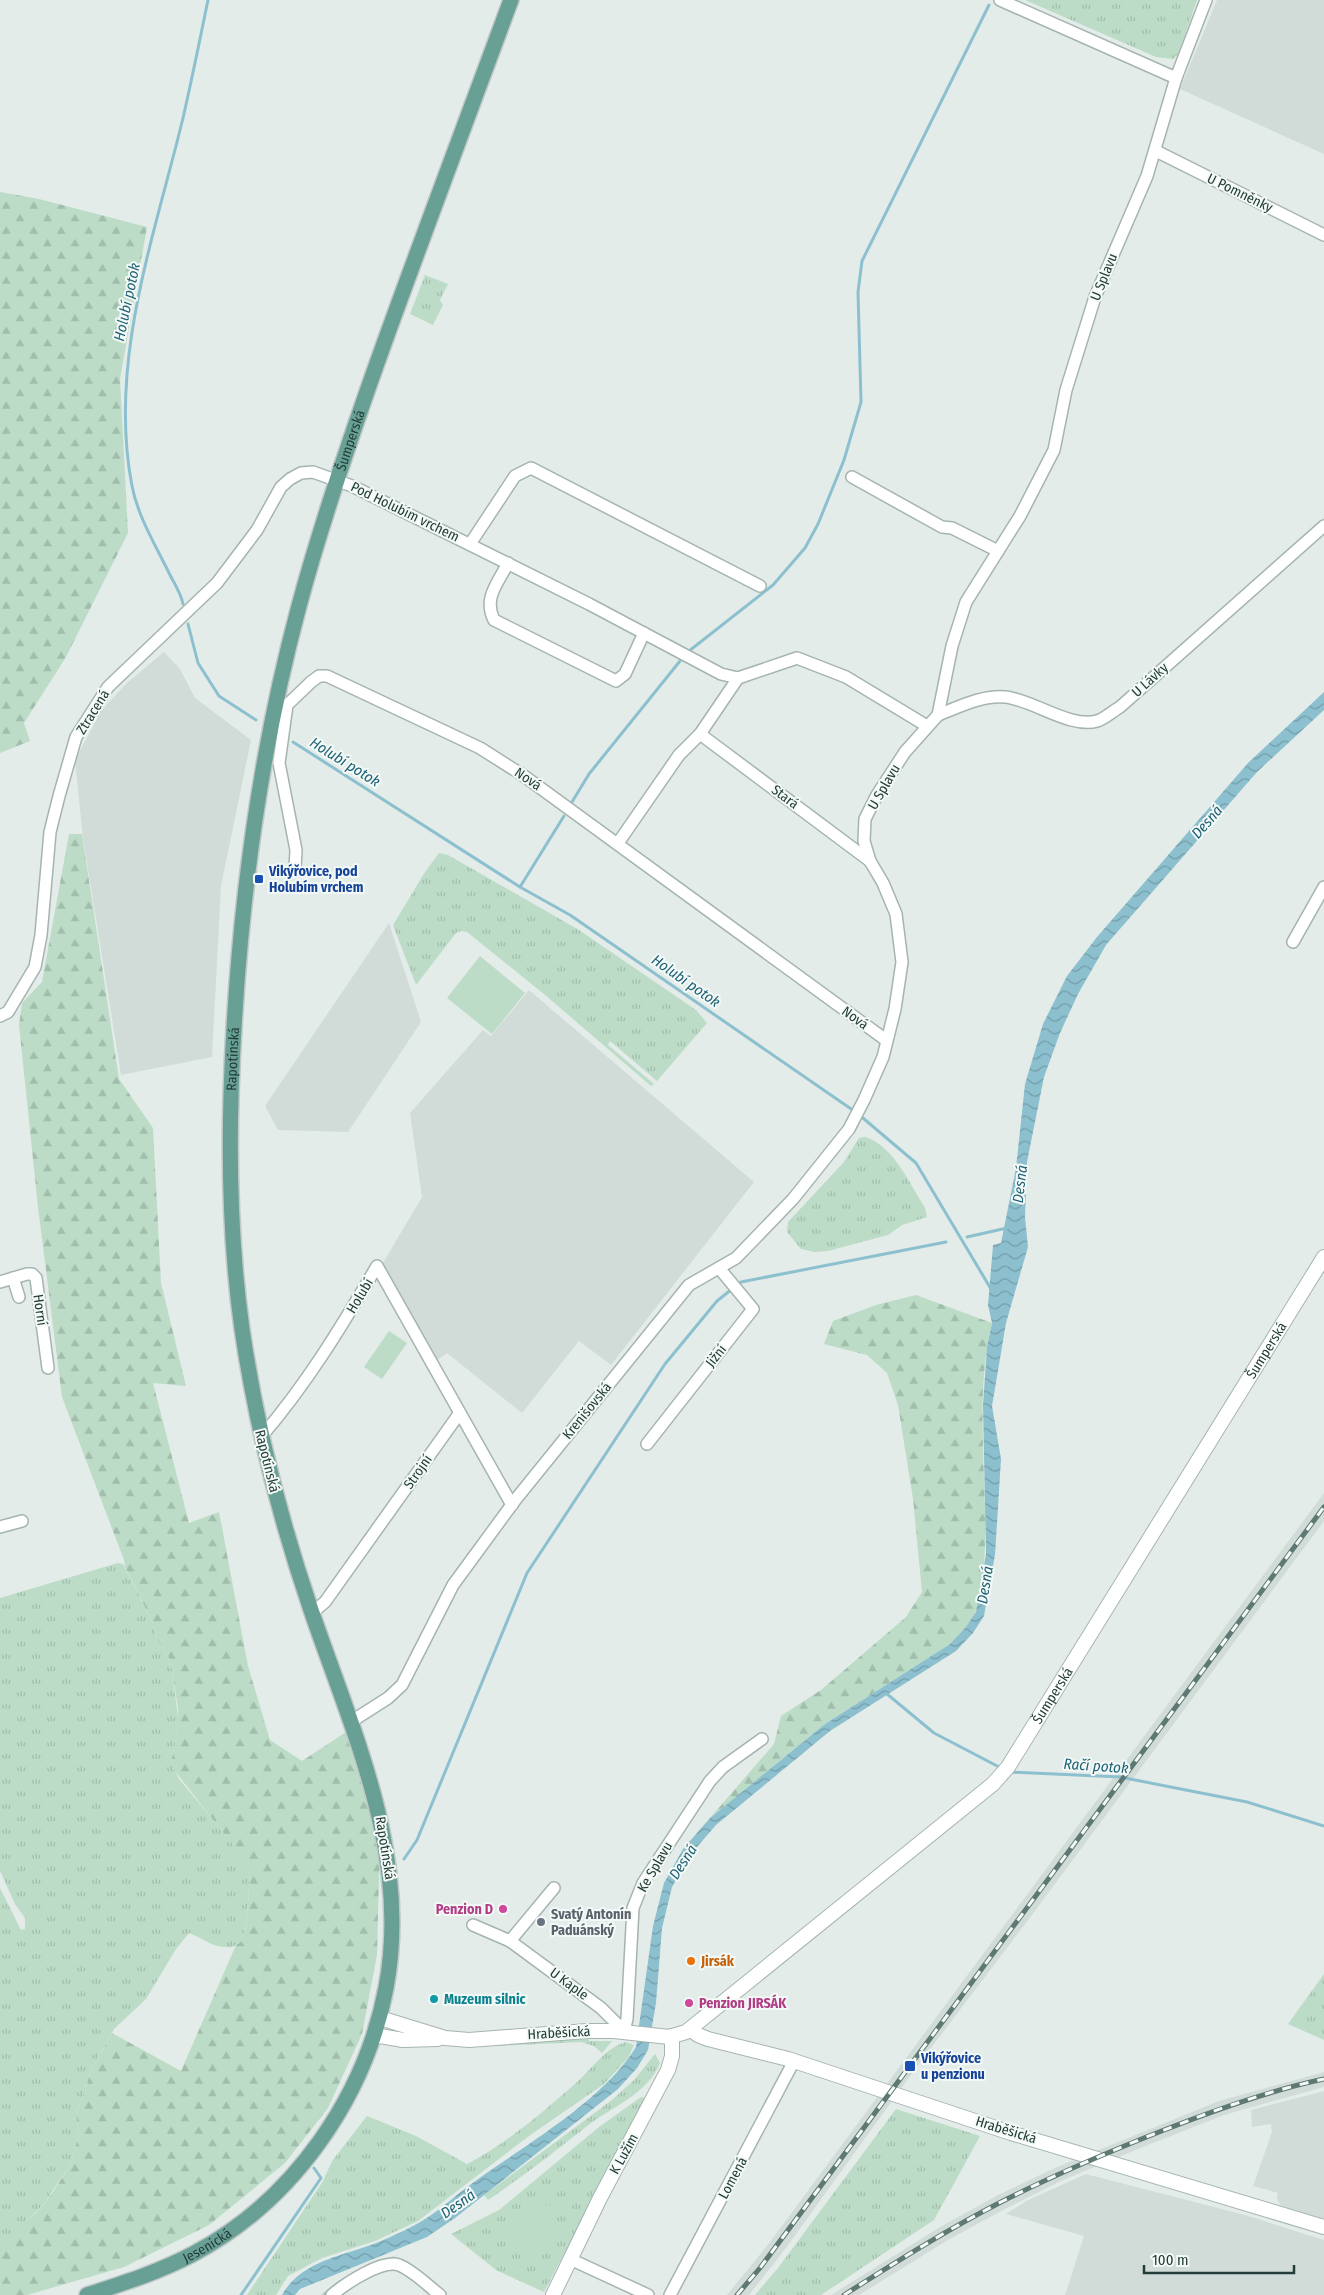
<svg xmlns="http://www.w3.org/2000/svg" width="1324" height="2295" font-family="'Fira Sans Condensed',sans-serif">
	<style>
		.built { fill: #d1dcd8 }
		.grass { fill: url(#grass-tufts) }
		.forest { fill: url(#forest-firs) }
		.pitch { fill: #bcdcc7 }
		.water { fill: url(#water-waves) }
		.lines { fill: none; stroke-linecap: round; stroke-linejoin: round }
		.stream { stroke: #8dc0cf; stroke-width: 3 }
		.minor-casing { stroke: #a6b4b0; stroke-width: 14 }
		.tertiary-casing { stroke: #a6b4b0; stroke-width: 16 }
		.primary-casing { stroke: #c1c9c7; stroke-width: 18 }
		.minor { stroke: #fff; stroke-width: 11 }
		.tertiary { stroke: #fff; stroke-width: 14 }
		.primary { stroke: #69a096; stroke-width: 15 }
		.rail-casing { stroke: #5e7873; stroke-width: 5 }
		.rail { stroke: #f3f9f6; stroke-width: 3; stroke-dasharray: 9; stroke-linecap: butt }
		.transit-dot { fill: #1a4fb4; stroke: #f3f9f6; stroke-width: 2 }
		.hotel-dot { fill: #d1479c; stroke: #f3f9f6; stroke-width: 2 }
		.worship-dot { fill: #6b7280; stroke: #f3f9f6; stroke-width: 2 }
		.food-dot { fill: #e8710a; stroke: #f3f9f6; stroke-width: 2 }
		.culture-dot { fill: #0f9aa8; stroke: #f3f9f6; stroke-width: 2 }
		.labels { text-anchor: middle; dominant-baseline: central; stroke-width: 4; stroke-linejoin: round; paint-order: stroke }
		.street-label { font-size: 14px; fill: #233d38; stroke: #f3f9f6 }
		.transit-label { font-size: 14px; font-weight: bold; fill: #164399; stroke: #f3f9f6; text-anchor: start }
		.hotel-label { font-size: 14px; font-weight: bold; fill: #b23c85; stroke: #f3f9f6; text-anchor: end }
		.worship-label { font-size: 14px; font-weight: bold; fill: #5b616d; stroke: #f3f9f6; text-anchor: start }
		.food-label { font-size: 14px; font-weight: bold; fill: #c56008; stroke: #f3f9f6; text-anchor: start }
		.culture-label { font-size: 14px; font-weight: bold; fill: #0d838f; stroke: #f3f9f6; text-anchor: start }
		.water-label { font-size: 15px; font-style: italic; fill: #1f6277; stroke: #f3f9f6 }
	</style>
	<defs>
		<pattern id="grass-tufts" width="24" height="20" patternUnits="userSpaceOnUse" patternTransform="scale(1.25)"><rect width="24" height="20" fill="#bcdcc7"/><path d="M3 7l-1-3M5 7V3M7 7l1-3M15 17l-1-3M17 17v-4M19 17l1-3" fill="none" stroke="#a1beac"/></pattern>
		<pattern id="forest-firs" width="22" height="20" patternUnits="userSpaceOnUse" patternTransform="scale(1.25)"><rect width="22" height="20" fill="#bcdcc7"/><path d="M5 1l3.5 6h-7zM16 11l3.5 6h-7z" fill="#a1beac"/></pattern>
		<pattern id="water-waves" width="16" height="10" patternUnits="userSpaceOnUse" patternTransform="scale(1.25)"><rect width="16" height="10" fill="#8dc0cf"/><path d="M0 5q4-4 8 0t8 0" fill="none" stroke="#739da9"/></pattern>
	</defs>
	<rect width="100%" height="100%" fill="#e3ece9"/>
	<g class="built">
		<path d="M1217 0H1324V154L1180 89Z"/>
		<path d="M164 652 180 669 195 698 251 740 221 886 212 1057 121 1075 83 838 75 760 101 711 127 683Z"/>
		<path d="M389 923 421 1022 348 1132 278 1130 265 1106Z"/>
		<path d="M529 990 754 1182 611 1365 579 1341 522 1413 447 1353 435 1362 380 1268 422 1197 410 1113 483 1030 491 1036Z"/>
		<path d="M1324 1493V1521L1029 1919 921 2061 783 2252 749 2295H727L770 2242Z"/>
		<path d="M1324 2072V2087L1224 2115 1148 2145 1063 2180 1005 2209 948 2240 859 2295H831L940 2227 998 2195 1057 2167 1219 2101Z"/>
		<path d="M1324 2091V2221L1282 2209 1277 2198 1278 2193 1253 2186 1272 2132 1271 2124 1252 2127 1251 2110Z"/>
		<path d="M1086 2174 1245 2215 1324 2240V2295H1065L1084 2236 1006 2214 1028 2200Z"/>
	</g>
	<g class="grass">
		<path d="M1025 0H1197L1178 54 1173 59 1156 57Z"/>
		<path d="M425 275 448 284 440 300 443 305 433 325 410 314Z"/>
		<path d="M439 853 448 855 579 930 696 1010 707 1023 657 1081 610 1041 608 1045 654 1084 651 1086 545 995 467 932 461 931 456 933 416 985 393 925 425 872Z"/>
		<path d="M866 1137C894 1147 910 1184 925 1208L927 1217 902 1225 888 1235 828 1251 814 1252 801 1249 787 1232 788 1222 844 1162 859 1138Z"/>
		<path d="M118 1563 123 1564 152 1621 157 1639 169 1658 172 1670 178 1718 176 1739 171 1762 179 1779 226 1835 241 1855 250 1871 247 1918 242 1941 232 1947C212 1949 206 1939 189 1933L176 1949 146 1999 114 2029 90 2073 83 2099 77 2109 76 2116 79 2132 71 2165 52 2191 45 2203 0 2248V1888L21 1930 25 1929V1918L15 1904 0 1871V1598Z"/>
		<path d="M1324 1974V2040L1288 2024Z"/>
		<path d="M588 2036 589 2041H612L602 2053 594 2046 581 2042 496 2046 497 2044Z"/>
		<path d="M626 2042 634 2045 628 2058 604 2084 529 2136 418 2221 375 2241 322 2258 288 2276 276 2295H247L323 2181 332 2161 367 2116 416 2136 467 2164C507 2143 542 2113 576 2083 591 2070 606 2047 626 2042Z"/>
		<path d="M655 2054 660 2063C648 2094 611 2107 586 2127 554 2152 522 2177 488 2200L484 2195 612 2100 634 2080Z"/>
		<path d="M641 2097 646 2098 544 2292 496 2270 451 2234 499 2210 599 2127Z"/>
		<path d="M896 2109 980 2136 934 2220 821 2295H755L778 2268Z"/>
		<path d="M399 2255 372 2265 329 2295H321C343 2274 370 2262 399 2255Z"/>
	</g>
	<g class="forest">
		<path d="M0 192 39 199 147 227 120 379 128 533 66 657 24 723 30 741 0 753Z"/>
		<path d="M69 834H82L119 1079 153 1128 161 1283 186 1386 153 1383 189 1523 219 1512 248 1666 270 1740 302 1761 346 1732 365 1786 380 1838 377 1955 362 2034 328 2108 285 2163 209 2225 124 2267 27 2295H0V2248L12 2233 36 2213 45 2203 71 2165 79 2132 76 2116 77 2109 83 2099 90 2073 112 2033 181 2071 236 1945 242 1941 247 1918 250 1872 241 1855 174 1770 171 1762 176 1739 178 1709 172 1670 169 1658 157 1639 152 1621 125 1567 124 1560 62 1397 38 1207 19 1025 22 1003 42 982Z"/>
		<path d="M916 1295 992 1323C977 1384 984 1451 985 1513 985 1544 986 1582 976 1611 972 1624 959 1635 950 1644L825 1724 710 1818 774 1744 781 1716 821 1690 906 1617 922 1592 913 1499 898 1405 887 1373 867 1355 824 1344 833 1321 876 1305Z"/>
	</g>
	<g class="pitch">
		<path d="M480 956 525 993 492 1034 447 998Z"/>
		<path d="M389 1331 407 1343 382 1379 364 1367Z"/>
		<path d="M526 2196 560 2210 542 2253 507 2239Z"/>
	</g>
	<path class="water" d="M1324 692V710L1257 772 1106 945 1078 994 1060 1033 1044 1077 1027 1162 1025 1217 1028 1247 1006 1323 992 1406 1001 1459 995 1555 984 1616 973 1633 956 1651 830 1731 716 1825 691 1854 672 1887 662 1928 656 2003 648 2050 637 2068 618 2089 455 2218 427 2237 300 2289 295 2295H282C299 2264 336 2257 368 2246 383 2241 399 2233 413 2226 435 2215 454 2196 474 2182 525 2145 604 2100 636 2047L653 1926 664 1883 683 1849 710 1818 825 1724 950 1644 966 1627 976 1612 986 1554 983 1405 987 1347 992 1323 988 1305 993 1245 1001 1243 1016 1168 1025 1084 1043 1024 1067 976 1097 937 1248 763Z"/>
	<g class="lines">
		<g class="stream">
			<path d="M183 604C181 593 174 583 169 573 156 546 138 517 132 486 108 362 154 238 183 118 192 79 200 39 208 0"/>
			<path d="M188 624 198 663 219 696 256 720"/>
			<path d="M689 651 773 585 805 548 818 524 844 460 861 402 858 292 862 261 989 5"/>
			<path d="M293 742 520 887 570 915 857 1113 916 1163 991 1289"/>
			<path d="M572 802 589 774 680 661"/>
			<path d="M520 887 564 816"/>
			<path d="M967 1237 1007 1228"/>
			<path d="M737 1285 741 1282 946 1242"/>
			<path d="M887 1694 934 1733 1001 1768"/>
			<path d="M1008 1772 1120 1777 1247 1802 1324 1826"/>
			<path d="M404 1859 417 1840 527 1573 665 1364 717 1301 732 1289"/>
			<path d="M241 2295 321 2178 314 2168"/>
		</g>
		<g class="minor-casing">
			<g id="minor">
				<path d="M1000 0 1176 78"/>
				<path d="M1156 151 1324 235"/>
				<path d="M852 477 942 527 952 528 998 551"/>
				<path d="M470 544 515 476 531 468 760 586"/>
				<path d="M508 563C498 583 483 598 494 620L616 681 625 674 644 633"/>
				<path d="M938 715C959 707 982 695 1005 697 1031 699 1071 729 1097 721 1104 719 1113 711 1120 707L1324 526"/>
				<path d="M700 734 738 678"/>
				<path d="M618 843 679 755 700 734 870 861"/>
				<path d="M295 869 296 850 279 763 287 705 311 682 319 676H327L480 748 524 776 886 1040"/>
				<path d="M1293 942 1324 887"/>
				<path d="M0 1016 8 1012 35 967 41 935 50 832 59 796 76 737 108 687 217 583 257 530 281 487 290 479 301 473 313 472 352 486 589 604 721 674 738 678 797 658 846 677 927 726"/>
				<path d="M13 1278 19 1297"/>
				<path d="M0 1282 27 1274H32L36 1278 48 1368"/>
				<path d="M261 1437C306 1385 342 1326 377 1266L512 1505"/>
				<path d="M647 1444 753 1309 719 1268"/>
				<path d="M0 1527 22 1521"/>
				<path d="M312 1613 325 1602 459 1414"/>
				<path d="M352 1721 388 1698 402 1685 453 1585 516 1499 689 1285 736 1258 793 1199 849 1129 864 1100 883 1057 895 1009 902 962 896 914 883 883 870 861 864 841 865 819 877 795 905 752 938 715 952 646 966 602 1020 516 1054 450 1066 390 1095 297 1147 176 1176 78 1206 0"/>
				<path d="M554 1888 510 1941 601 2008 624 2031"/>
				<path d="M473 1925 510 1941"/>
				<path d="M624 2031 627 2019 633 1908 643 1883 710 1781 723 1767 762 1739"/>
				<path d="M570 2259 648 2295"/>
				<path d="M332 2295C345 2284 382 2259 399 2265 414 2271 428 2286 440 2295"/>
				<path d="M670 2295 794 2061"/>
			</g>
		</g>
		<g class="tertiary-casing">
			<g id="tertiary">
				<path id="s1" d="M380 2018 445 2038 469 2040 587 2031H614L669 2037 686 2032 993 1784 1008 1767 1324 1257"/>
				<path d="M690 2029 698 2035 708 2039 788 2059 1011 2133 1324 2227"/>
				<path d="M374 2035 403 2040 438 2039"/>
				<path d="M553 2295 600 2198 668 2070 672 2056V2036"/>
			</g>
		</g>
		<g class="primary-casing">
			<g id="primary">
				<path id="s2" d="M87 2295C124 2283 159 2272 193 2254 293 2201 365 2098 386 1988 411 1855 353 1733 311 1610 280 1519 256 1425 242 1329 228 1230 228 1128 234 1028 242 886 262 744 299 606 321 524 348 445 376 366 420 243 466 122 511 0"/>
			</g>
		</g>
		<use href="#minor" class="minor"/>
		<use href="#tertiary" class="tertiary"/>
		<use href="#primary" class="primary"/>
		<g class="rail-casing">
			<g id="rail">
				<path d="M737 2295 760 2268 1324 1507"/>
				<path d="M844 2295C896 2262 948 2229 1003 2201 1054 2175 1106 2153 1159 2132 1212 2111 1267 2091 1324 2079"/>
			</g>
		</g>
		<use href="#rail" class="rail"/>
	</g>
	<g class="transit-dot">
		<rect x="254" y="874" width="10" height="10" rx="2.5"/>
		<rect x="904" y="2060" width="12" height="12" rx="2.5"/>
	</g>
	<g class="hotel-dot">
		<circle cx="503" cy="1909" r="5"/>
		<circle cx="689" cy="2003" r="5"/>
	</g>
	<circle class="worship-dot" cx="541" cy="1922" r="5"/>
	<circle class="food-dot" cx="691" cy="1961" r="5"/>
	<circle class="culture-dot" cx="434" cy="1999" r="5"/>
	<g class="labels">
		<g class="street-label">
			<text transform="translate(1240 193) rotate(26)">U Pomněnky</text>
			<text transform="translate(1104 277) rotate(-68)">U Splavu</text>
			<text stroke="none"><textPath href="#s2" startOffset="2036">Šumperská</textPath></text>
			<text transform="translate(405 512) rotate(26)">Pod Holubím vrchem</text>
			<text transform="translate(1150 680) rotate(-42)">U Lávky</text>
			<text transform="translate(93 712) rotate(-58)">Ztracená</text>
			<text transform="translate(528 779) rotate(34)">Nová</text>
			<text transform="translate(884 787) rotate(-60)">U Splavu</text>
			<text transform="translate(785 797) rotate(37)">Stará</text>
			<text transform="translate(855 1018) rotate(36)">Nová</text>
			<text stroke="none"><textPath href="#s2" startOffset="1404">Rapotínská</textPath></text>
			<text transform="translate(360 1296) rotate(-59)">Holubí</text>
			<text transform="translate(40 1310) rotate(82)">Horní</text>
			<text stroke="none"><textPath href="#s1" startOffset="1218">Šumperská</textPath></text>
			<text transform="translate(716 1356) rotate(-52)">Jižní</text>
			<text transform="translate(587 1411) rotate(-51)">Krenišovská</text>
			<text transform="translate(267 1461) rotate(76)">Rapotínská</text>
			<text transform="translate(418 1472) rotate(-55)">Strojní</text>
			<text stroke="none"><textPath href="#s1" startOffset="812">Šumperská</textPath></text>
			<text transform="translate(385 1848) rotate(81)">Rapotínská</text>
			<text transform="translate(655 1867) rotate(-60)">Ke Splavu</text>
			<text transform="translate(569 1984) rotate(36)">U Kaple</text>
			<text transform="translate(559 2033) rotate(-3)">Hraběšická</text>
			<text transform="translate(1006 2130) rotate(17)">Hraběšická</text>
			<text transform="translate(624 2154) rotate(-61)">K Lužím</text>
			<text transform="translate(733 2178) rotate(-62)">Lomená</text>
			<text stroke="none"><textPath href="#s2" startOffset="130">Jesenická</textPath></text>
		</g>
		<g class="transit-label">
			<text x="269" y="871">Vikýřovice, pod<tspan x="269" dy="16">Holubím vrchem</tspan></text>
			<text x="921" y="2058">Vikýřovice<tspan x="921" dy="16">u penzionu</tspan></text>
		</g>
		<g class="hotel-label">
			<text x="493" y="1909">Penzion D</text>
			<text x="699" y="2003" text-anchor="start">Penzion JIRSÁK</text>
		</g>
		<g class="worship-label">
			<text x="551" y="1914">Svatý Antonín<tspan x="551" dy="16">Paduánský</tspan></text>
		</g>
		<g class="food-label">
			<text x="701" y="1961">Jirsák</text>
		</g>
		<g class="culture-label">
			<text x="444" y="1999">Muzeum silnic</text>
		</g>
		<g class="water-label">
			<text transform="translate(127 302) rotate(-78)">Holubí potok</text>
			<text transform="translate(345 762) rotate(32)">Holubí potok</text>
			<text transform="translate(1207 822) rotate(-49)">Desná</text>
			<text transform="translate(686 981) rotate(35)">Holubí potok</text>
			<text transform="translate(1020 1184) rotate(-83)">Desná</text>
			<text transform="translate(985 1585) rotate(-81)">Desná</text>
			<text transform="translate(1096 1766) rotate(4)">Račí potok</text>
			<text transform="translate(683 1862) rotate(-57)">Desná</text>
			<text transform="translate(458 2204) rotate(-35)">Desná</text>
		</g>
	</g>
	<path d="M1144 2265v8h150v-8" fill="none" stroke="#233d38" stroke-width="2.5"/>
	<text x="1152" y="2265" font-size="15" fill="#233d38" stroke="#f3f9f6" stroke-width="4" paint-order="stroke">100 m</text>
</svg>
